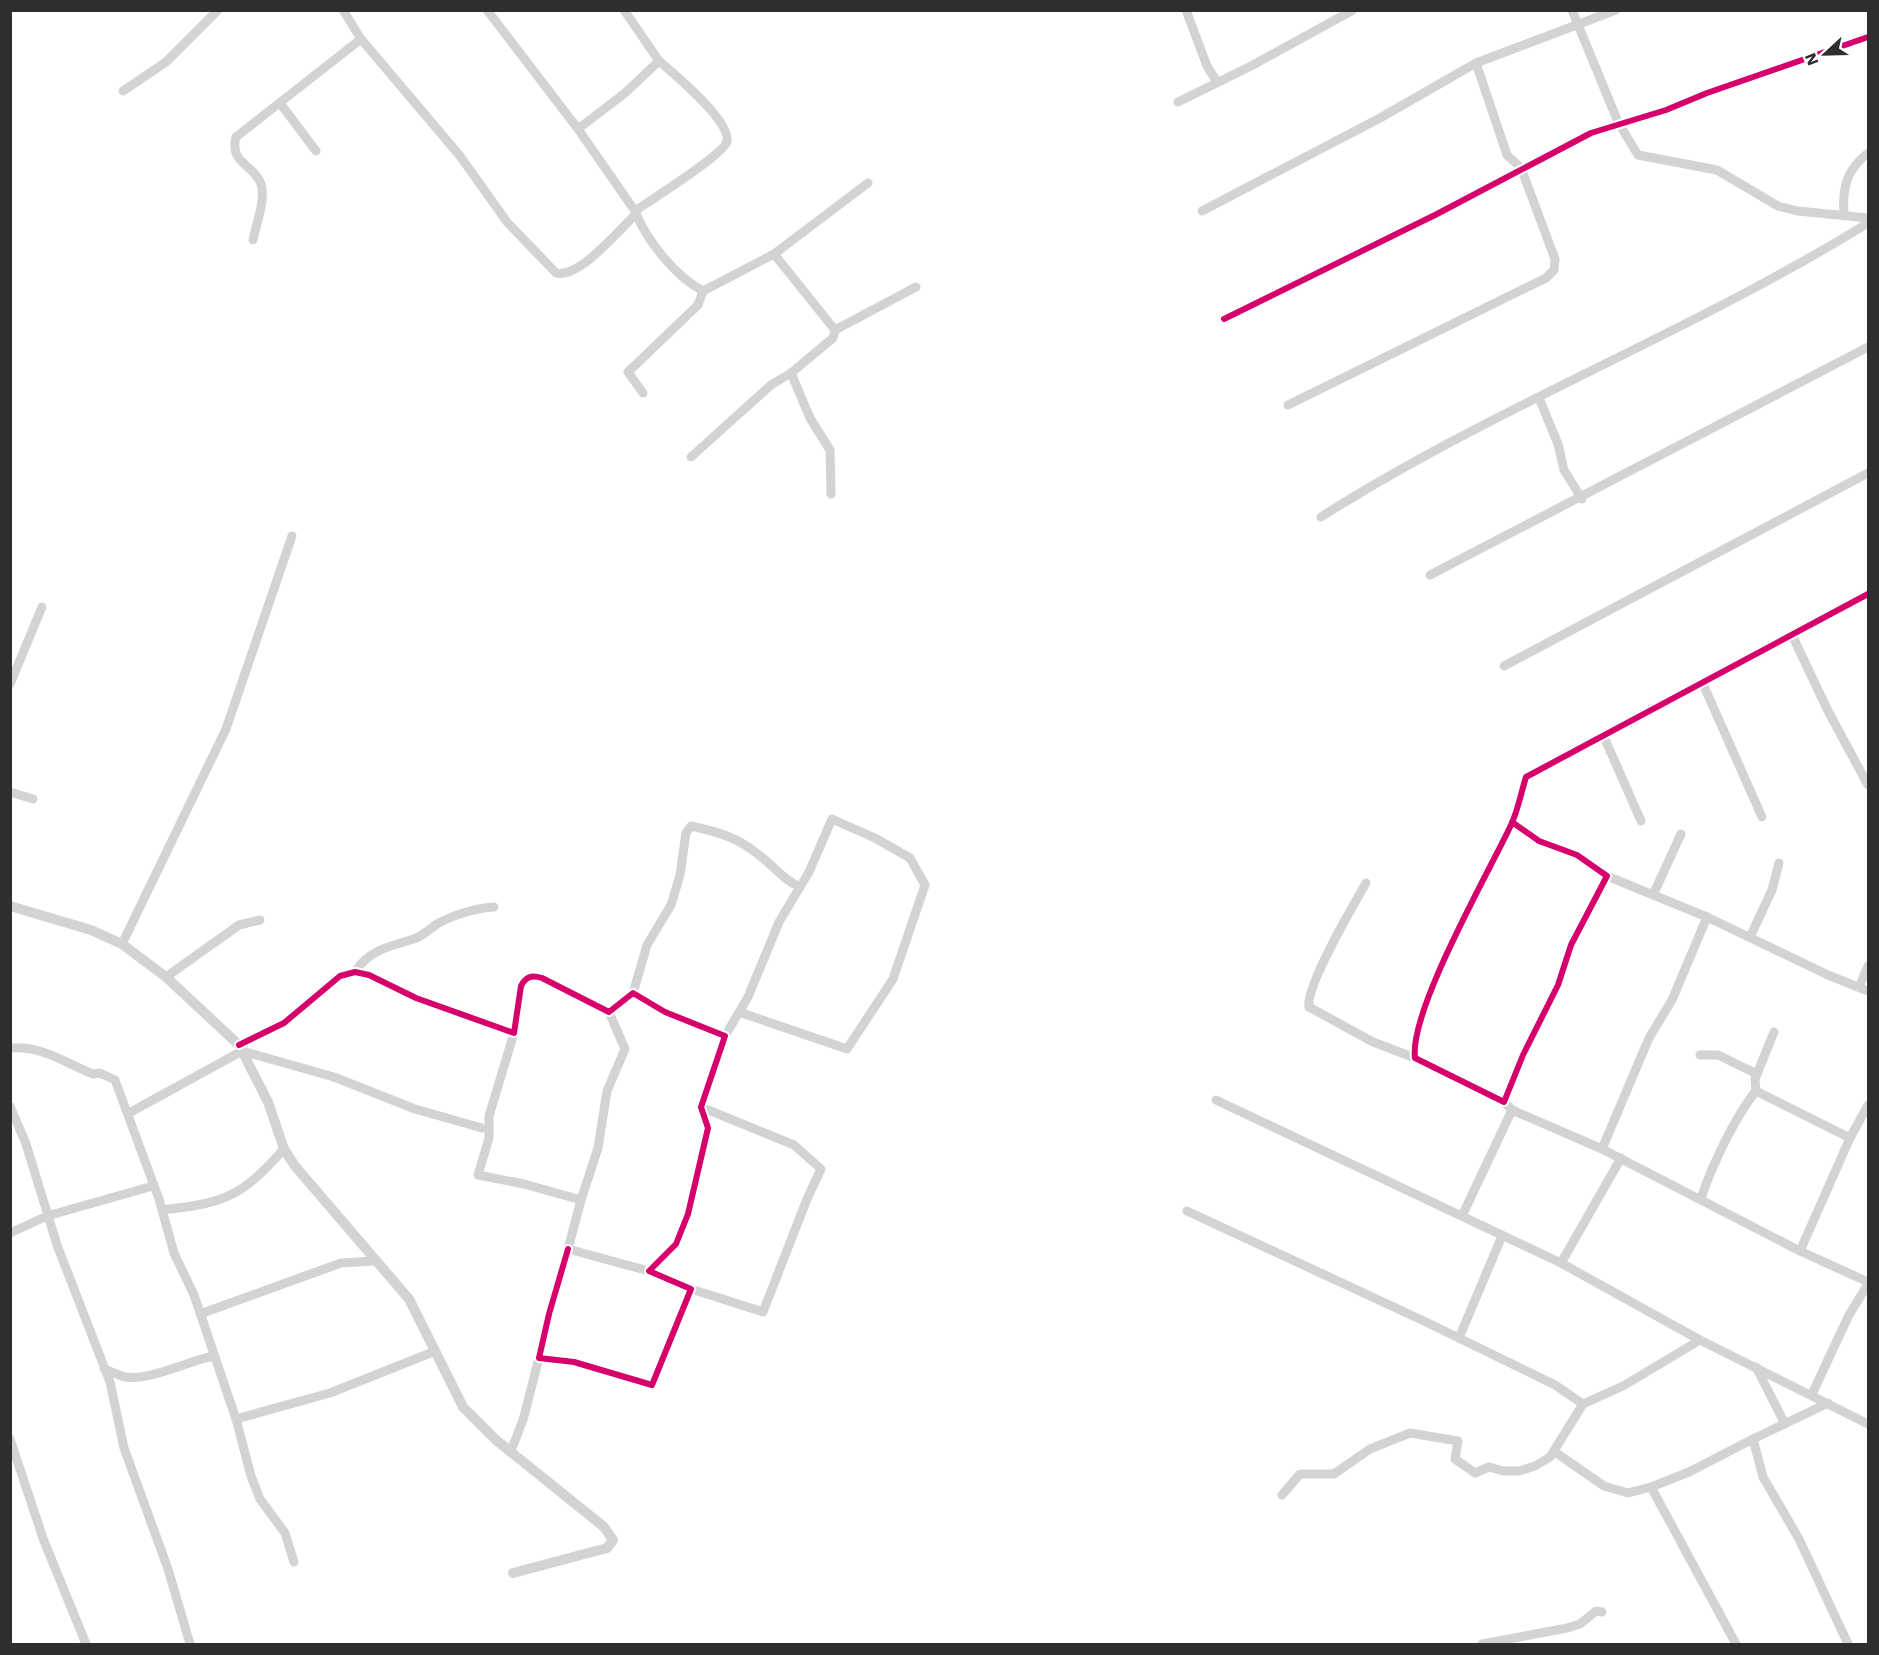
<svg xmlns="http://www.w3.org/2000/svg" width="1879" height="1655" font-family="'Work Sans',sans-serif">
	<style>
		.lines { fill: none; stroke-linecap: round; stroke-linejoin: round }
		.minor { stroke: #d3d3d3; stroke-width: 9 }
		.tertiary { stroke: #d3d3d3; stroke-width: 10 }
		.cycleway-casing { stroke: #fff; stroke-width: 10 }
		.cycleway { stroke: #d6006c; stroke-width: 6 }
	</style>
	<rect width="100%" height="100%" fill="#fff"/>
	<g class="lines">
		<g class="minor">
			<path d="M487 10 578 129 635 211C649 201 725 154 727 141 730 120 674 74 659 61"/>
			<path d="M1186 10 1207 66 1217 82"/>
			<path d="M1572 10 1618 122 1638 155 1717 170 1778 206 1798 211 1868 218"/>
			<path d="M361 39 460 156 507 222 556 273C579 279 620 229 636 214"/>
			<path d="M123 91 166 62 218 10"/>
			<path d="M1178 102 1251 66 1353 10"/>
			<path d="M280 103 316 151"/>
			<path d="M578 129 625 93 659 61 624 10"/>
			<path d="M635 211C646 240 676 277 703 291"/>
			<path d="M1202 211 1380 118 1476 63 1616 10"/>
			<path d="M1844 216C1842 188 1846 170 1868 153"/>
			<path d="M253 240C256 224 266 200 261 184 254 164 229 164 236 137L361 39 343 10"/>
			<path d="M703 291 774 254 868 183"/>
			<path d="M1224 319 1437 214 1591 133 1666 110 1707 93 1868 37"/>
			<path d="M835 330 916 287"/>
			<path d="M791 373 810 418 830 450 831 494"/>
			<path d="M643 393 628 372 698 305 703 291"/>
			<path d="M1539 398 1558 444 1564 470 1582 499"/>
			<path d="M1288 405 1546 278 1554 270 1555 259 1521 168 1507 155 1476 63"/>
			<path d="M691 457 771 385 791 373 833 338 835 330 774 254"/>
			<path d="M1321 517C1496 406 1692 332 1868 223"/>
			<path d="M1430 575 1868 347"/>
			<path d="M1792 635 1828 711 1868 785"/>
			<path d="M1504 666 1868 473"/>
			<path d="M10 684 42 607"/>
			<path d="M1703 684 1762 817"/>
			<path d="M1604 737 1641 821"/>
			<path d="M10 792 33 799"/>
			<path d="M1512 822 1539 841 1577 855 1607 876 1571 945 1558 985 1523 1055 1504 1102 1415 1058C1409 1011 1488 874 1511 825 1518 810 1521 793 1526 777L1868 594"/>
			<path d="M1366 883C1353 906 1305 987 1309 1007L1373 1042 1415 1058"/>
			<path d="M1653 895 1681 834"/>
			<path d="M1707 917 1828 975 1868 991"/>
			<path d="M1750 937 1772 890 1779 863"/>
			<path d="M122 944 226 729 292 536"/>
			<path d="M355 972C369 950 390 946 414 939 422 936 430 929 437 924 453 915 476 908 494 907"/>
			<path d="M166 977 239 925 260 920"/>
			<path d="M1859 987 1868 966"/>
			<path d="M633 993 647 945 671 905 680 875 686 833 691 826C718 832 737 837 759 855 774 866 783 880 800 887"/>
			<path d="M514 1033 489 1116V1138L478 1175 524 1184 581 1200 568 1249 649 1271"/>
			<path d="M725 1036 748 997 779 922 809 872 832 819 875 838 910 858 925 885 893 979 847 1049 739 1012"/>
			<path d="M239 1045 284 1023 340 976 355 972 369 975 416 998 514 1033 521 986C526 976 532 975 542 978L609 1012 633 993 665 1012 725 1036 701 1107 708 1128 688 1214 676 1244 649 1271 691 1289 652 1385 574 1362 539 1358 549 1314 568 1249"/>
			<path d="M10 1048C44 1046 63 1062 93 1074L100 1073 115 1080 159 1199 174 1253 194 1295 236 1419 251 1476 260 1499 285 1533 294 1562"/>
			<path d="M1700 1055H1718L1757 1074"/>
			<path d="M1756 1091 1755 1079 1774 1032"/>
			<path d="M1216 1100 1561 1263 1700 1340 1868 1424"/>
			<path d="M1504 1102 1512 1110 1602 1149 1800 1251 1868 1282"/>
			<path d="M10 1106 26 1144 57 1245 110 1382 124 1448 168 1569 190 1644"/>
			<path d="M129 1113 242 1051 334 1077 415 1109 482 1128"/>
			<path d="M1602 1149 1649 1038 1672 1000 1707 917 1607 876"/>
			<path d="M1701 1199C1710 1169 1736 1115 1756 1091L1850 1138"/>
			<path d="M581 1200 598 1148 607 1091 625 1049 609 1012"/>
			<path d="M162 1210C225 1203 241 1197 284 1149"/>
			<path d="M1187 1211 1426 1322 1555 1385 1583 1404"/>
			<path d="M1462 1216 1512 1110"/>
			<path d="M10 1233 47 1216 153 1186"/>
			<path d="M1800 1251 1850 1138 1868 1105"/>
			<path d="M1561 1263 1621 1158"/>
			<path d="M691 1289 763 1312 807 1199 821 1169 794 1145 701 1107"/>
			<path d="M200 1314 341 1263 375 1261"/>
			<path d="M1459 1338 1502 1236"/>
			<path d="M1756 1367 1785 1424"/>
			<path d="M104 1369C111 1371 119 1376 126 1377 148 1381 189 1361 213 1356"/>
			<path d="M1812 1394 1849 1315 1868 1284"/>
			<path d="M1828 1403 1753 1439 1763 1477 1799 1539 1848 1644"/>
			<path d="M236 1419 330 1393 433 1352"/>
			<path d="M10 1439 44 1541 86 1644"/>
			<path d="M511 1451 523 1420 539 1358"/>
			<path d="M1555 1452 1604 1486 1628 1493 1651 1487"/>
			<path d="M1282 1495 1300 1474H1334L1370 1449 1410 1433 1458 1441 1455 1459 1475 1473 1489 1467 1503 1471H1519L1535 1466 1550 1457 1583 1404 1623 1386 1700 1340"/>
			<path d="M1482 1644 1567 1628 1580 1624 1596 1611 1602 1612"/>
			<path d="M1736 1644 1651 1487 1689 1472 1753 1439"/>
		</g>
		<path class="tertiary" d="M10 906 91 930 122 944 166 977 239 1045 268 1102 284 1149 295 1166 409 1299 463 1407 496 1440 604 1527 613 1540 607 1548 513 1573"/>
		<g class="cycleway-casing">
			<g id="cycleway">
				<path d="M1224 319 1437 214 1591 133 1666 110 1707 93 1868 37"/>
				<path d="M1512 822 1539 841 1577 855 1607 876 1571 945 1558 985 1523 1055 1504 1102 1415 1058C1409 1011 1488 874 1511 825 1518 810 1521 793 1526 777L1868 594"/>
				<path d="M239 1045 284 1023 340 976 355 972 369 975 416 998 514 1033 521 986C526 976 532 975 542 978L609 1012 633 993 665 1012 725 1036 701 1107 708 1128 688 1214 676 1244 649 1271 691 1289 652 1385 574 1362 539 1358 549 1314 568 1249"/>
			</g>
		</g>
		<use href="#cycleway" class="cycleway"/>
	</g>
	<rect width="1879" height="1655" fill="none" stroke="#2e2e2e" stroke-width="24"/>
	<g transform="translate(1825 54) rotate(248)" stroke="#ffffff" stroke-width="4.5" paint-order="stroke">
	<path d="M0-4.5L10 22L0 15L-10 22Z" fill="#2e2e2e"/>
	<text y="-9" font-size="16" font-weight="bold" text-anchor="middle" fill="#2e2e2e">N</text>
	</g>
</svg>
